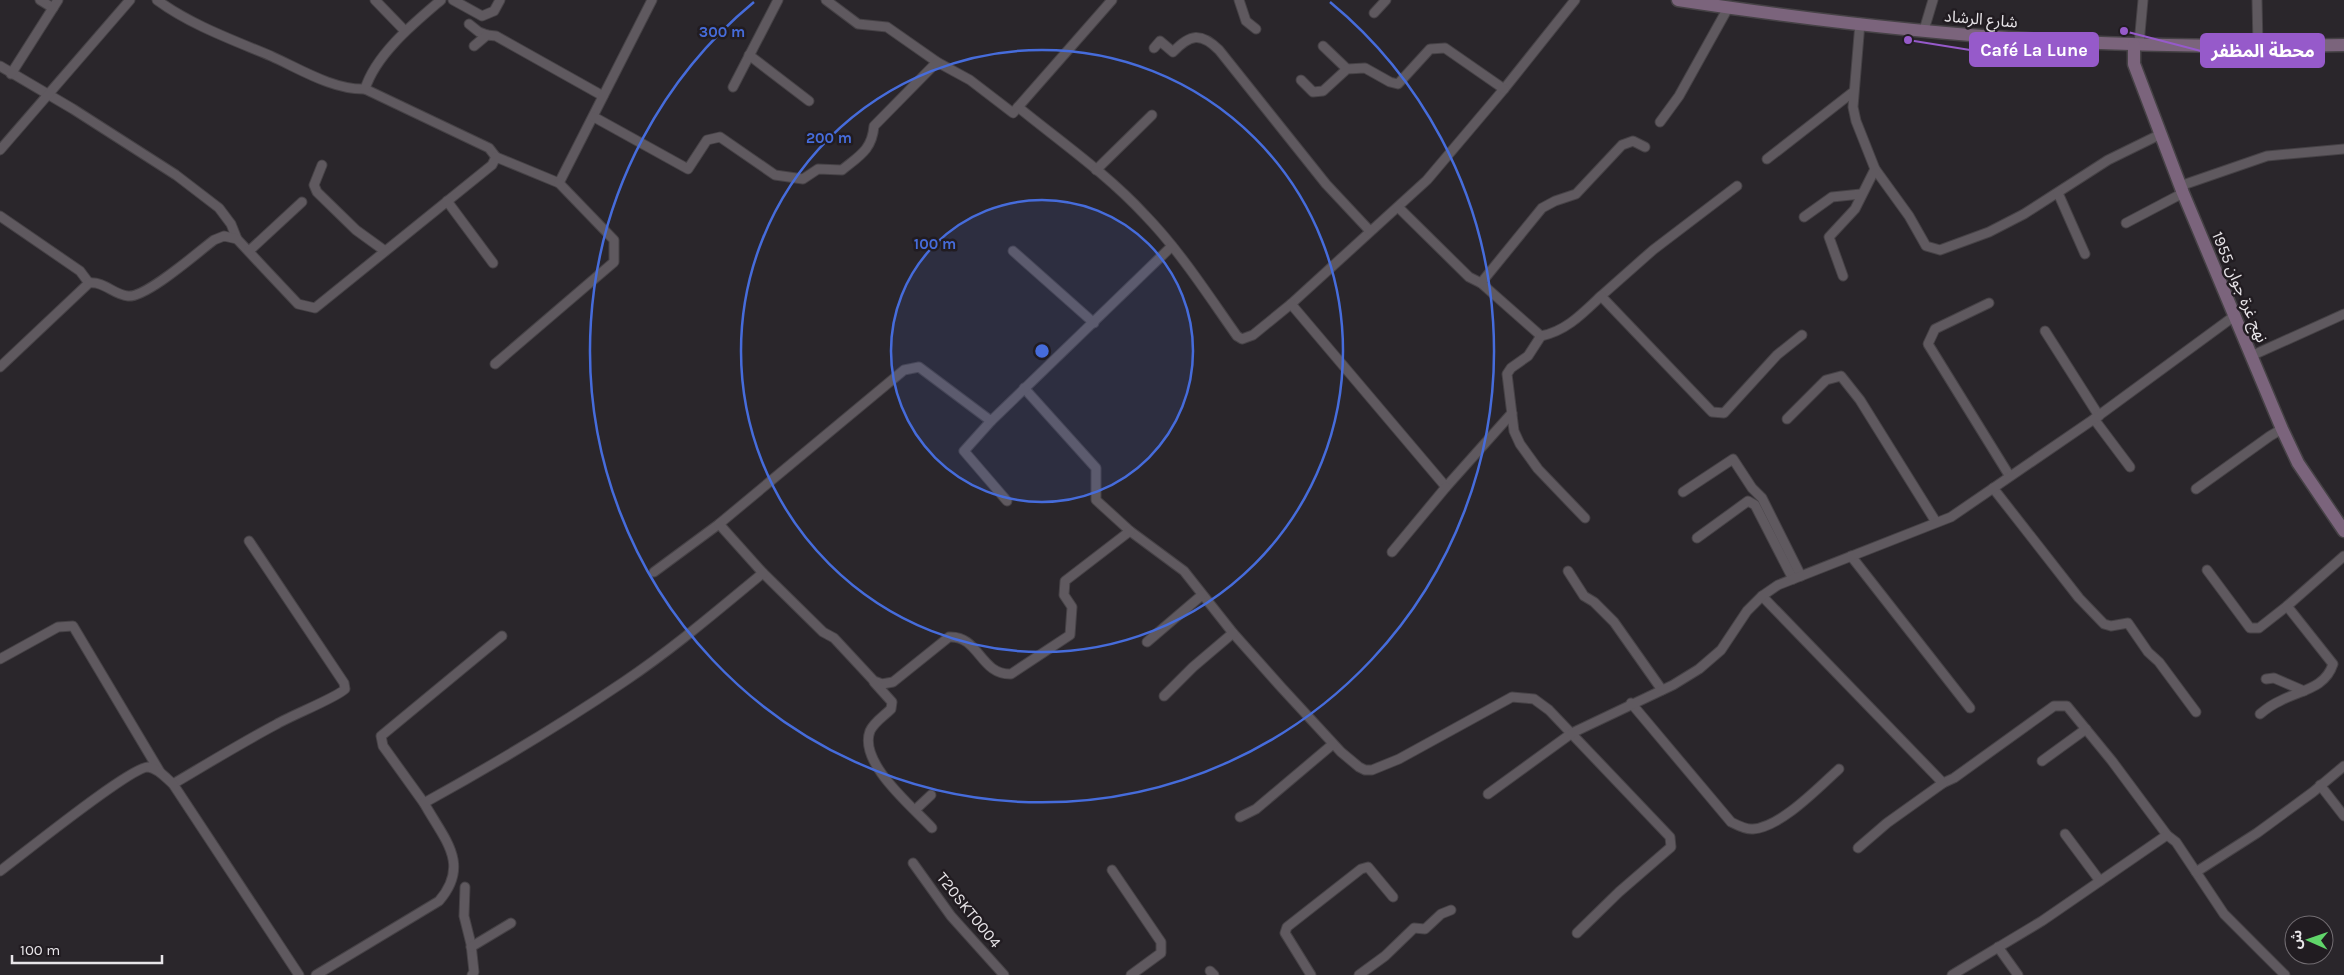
<svg xmlns="http://www.w3.org/2000/svg" width="2344" height="975" font-family="Karla,'Noto Sans Arabic',sans-serif">
	<style>
		.lines { fill: none; stroke-linecap: round; stroke-linejoin: round }
		.street-casing { stroke: #464246; stroke-width: 11 }
		.secondary-casing { stroke: #464246; stroke-width: 15 }
		.street { stroke: #5f595f; stroke-width: 9 }
		.secondary { stroke: #7b647c; stroke-width: 12 }
		.ring { fill: none; stroke: #466cdb; stroke-width: 2.5 }
		.labels { text-anchor: middle; dominant-baseline: central; stroke-width: 5; stroke-linejoin: round; paint-order: stroke }
		.street-label { font-size: 16px; fill: #e8e5e9; stroke: #211c21 }
		.centre { fill: #466cdb; stroke: #211c21; stroke-width: 2.5 }
		.ring-label { font-size: 15px; text-anchor: middle; font-weight: bold; fill: #466cdb; stroke: #211c21; stroke-width: 5; stroke-linejoin: round; paint-order: stroke }
		.leader { fill: none; stroke: #965aca; stroke-width: 2 }
		.callout-dot { fill: #965aca; stroke: #211c21; stroke-width: 2 }
		.callout { fill: #965aca; stroke: #965aca; stroke-width: 2 }
		.callout-label { font-size: 18px; text-anchor: middle; font-weight: bold; fill: #fff }
	</style>
	<rect width="100%" height="100%" fill="#2a262b"/>
	<g class="lines">
		<g class="street-casing">
			<g id="street">
				<path d="M40 0 53 8"/>
				<path d="M157 0C191 25 233 40 271 56 300 69 333 90 365 89L489 148 496 157"/>
				<path d="M375 0 405 31"/>
				<path d="M453 0 482 16 494 11 500 0"/>
				<path d="M826 0 858 24 887 27 937 62 970 80 1013 113 1018 107"/>
				<path d="M1112 0 1018 107C1061 142 1107 174 1145 215 1180 251 1208 295 1237 336L1242 339 1253 335 1291 304 1427 180 1504 89 1575 0"/>
				<path d="M1239 0 1246 21 1256 29"/>
				<path d="M2257 0 2258 46"/>
				<path d="M1374 13 1386 0"/>
				<path d="M469 24 479 32 487 35"/>
				<path d="M1924 30 1933 0"/>
				<path d="M2139 44 2143 0"/>
				<path d="M474 46 487 35 496 36 603 96"/>
				<path d="M1323 46 1347 69"/>
				<path d="M1154 48 1160 41 1173 52C1190 34 1201 32 1219 50L1326 184 1370 231"/>
				<path d="M749 55 809 101"/>
				<path d="M0 66 73 109 176 175 219 208 231 224 237 239 265 269 298 304 315 308 492 165 496 157 559 183 652 0"/>
				<path d="M11 74 58 0"/>
				<path d="M1301 80 1313 92 1323 91 1347 69 1365 68 1390 82 1398 84 1430 49 1445 48 1504 89"/>
				<path d="M733 87 778 0"/>
				<path d="M365 89C376 54 414 23 441 0"/>
				<path d="M594 117 688 169 707 140 720 137 775 175 803 179 818 169 842 170C859 156 872 150 874 126L937 62"/>
				<path d="M1660 122 1679 96 1728 8"/>
				<path d="M0 150 130 0"/>
				<path d="M1767 159 1853 92"/>
				<path d="M322 165 314 185 317 192 356 230 385 251"/>
				<path d="M1875 169 1909 216 1926 246 1940 250 1989 232 2024 214 2108 160 2161 134"/>
				<path d="M1096 170 1152 115"/>
				<path d="M2180 186 2267 156 2344 149"/>
				<path d="M2058 193 2085 254"/>
				<path d="M447 201 493 263"/>
				<path d="M1398 207 1469 277 1481 283 1541 336 1528 356 1511 368 1507 374 1514 431 1520 444 1538 469 1585 518"/>
				<path d="M0 216 80 271 89 283"/>
				<path d="M1804 217 1832 197 1861 194"/>
				<path d="M2126 223 2183 193"/>
				<path d="M249 251 302 202"/>
				<path d="M1013 251 1094 323"/>
				<path d="M1843 276 1829 237 1855 209 1875 169 1856 121 1853 107 1860 23"/>
				<path d="M1481 283 1542 208 1555 201 1576 194 1622 145 1633 141 1645 147"/>
				<path d="M1601 296 1653 250 1737 186"/>
				<path d="M1989 303 1935 329 1928 344 2009 475"/>
				<path d="M1291 304 1446 487 1512 413"/>
				<path d="M2045 331 2099 416"/>
				<path d="M1541 336C1566 331 1582 314 1601 296L1712 412 1724 413 1777 355 1802 335"/>
				<path d="M2251 356 2344 314"/>
				<path d="M495 364 614 262V240L559 183"/>
				<path d="M0 367 89 283C104 281 114 295 128 296 146 298 198 252 214 240L224 236 237 239"/>
				<path d="M1024 388 1096 468V500L1130 531 1184 571 1233 633 1281 687 1341 752 1359 767 1365 770H1372L1399 759 1512 697 1534 699 1549 710 1670 837 1671 847 1619 892 1577 933"/>
				<path d="M1787 419 1826 380 1841 376 1860 400 1936 522"/>
				<path d="M2094 419 2130 467"/>
				<path d="M991 421 964 451 1007 501"/>
				<path d="M1993 488 2079 598 2104 624 2111 626 2128 623 2148 652 2159 662 2196 712"/>
				<path d="M2196 489 2270 436 2282 429"/>
				<path d="M1683 492 1733 459 1752 488 1762 498 1801 576"/>
				<path d="M1697 538 1748 501 1755 505 1793 579"/>
				<path d="M1392 552 1446 487"/>
				<path d="M1851 556 1970 708"/>
				<path d="M2207 570 2250 628H2259L2287 606 2344 556"/>
				<path d="M1568 571 1584 596 1594 602 1614 622 1662 690"/>
				<path d="M654 572 719 524"/>
				<path d="M763 573 823 632 834 638 874 681 882 684 893 682 949 637C979 635 980 675 1011 674L1070 635 1072 607 1064 595 1065 581 1130 531"/>
				<path d="M1762 596 1943 783 1954 778 2054 706H2067L2112 761 2167 835 2176 842 2224 914 2285 975"/>
				<path d="M1147 642 1202 595"/>
				<path d="M0 659 58 627 73 626 160 772"/>
				<path d="M2266 679 2274 678 2304 691"/>
				<path d="M874 682 892 702 891 709C884 716 874 722 870 731 858 763 913 807 932 828"/>
				<path d="M1164 696 1193 667 1233 633"/>
				<path d="M1631 703 1731 822C1737 825 1746 830 1753 829 1781 827 1818 788 1839 769"/>
				<path d="M2260 714C2266 709 2273 704 2280 701 2300 690 2325 689 2333 664L2287 606"/>
				<path d="M2042 761 2086 729"/>
				<path d="M173 784C207 764 241 743 277 724 290 716 338 697 345 689L344 683 249 541"/>
				<path d="M2320 785 2344 816"/>
				<path d="M1488 794 1572 733 1673 685 1699 669 1721 650 1747 611 1762 596 1778 585 1951 517 2094 419 2233 317"/>
				<path d="M424 803 383 746 381 736 502 636"/>
				<path d="M915 810 931 795"/>
				<path d="M1240 817 1256 809 1333 744"/>
				<path d="M2065 834 2100 881"/>
				<path d="M1858 848 1887 823 1943 783"/>
				<path d="M913 863 951 916 1004 975"/>
				<path d="M1112 870 1161 942V953L1131 975"/>
				<path d="M0 871C22 855 130 767 148 767 158 768 166 778 173 784L299 975"/>
				<path d="M2196 872 2257 833 2313 792 2344 766"/>
				<path d="M465 887 464 916 471 944 474 972 472 975"/>
				<path d="M471 947 511 923"/>
				<path d="M1998 947 2018 975"/>
				<path d="M1210 971 1214 975"/>
				<path d="M316 975 439 901C471 864 444 839 424 803 493 765 560 725 625 681 674 648 718 610 763 573L719 524 904 370 919 367 991 421 1172 246"/>
				<path d="M1311 975 1285 933 1287 927 1361 869 1368 867 1393 897"/>
				<path d="M1359 975 1385 956 1414 928 1425 929 1441 914 1451 910"/>
				<path d="M1952 975 2042 921 2167 835"/>
			</g>
		</g>
		<g class="secondary-casing">
			<g id="secondary">
				<path d="M1678 0C1828 23 1980 40 2132 44 2203 47 2274 46 2344 45"/>
				<path d="M2134 45V64L2183 193 2282 429 2298 463 2344 531"/>
			</g>
		</g>
		<use href="#street" class="street"/>
		<use href="#secondary" class="secondary"/>
	</g>
	<circle cx="1042" cy="351" r="151" fill="#466cdb" fill-opacity=".12"/>
	<g class="ring">
		<circle cx="1042" cy="351" r="151"/>
		<circle cx="1042" cy="351" r="301"/>
		<path d="M1330 2A452 452 0 1 1 754 2"/>
	</g>
	<g class="labels">
		<g class="street-label">
			<text transform="translate(1981 19) rotate(5)">شارع الرشاد</text>
			<text transform="translate(2240 287) rotate(67)">نهج غرة جوان 1955</text>
			<text transform="translate(969 910) rotate(51)">T20SKT0004</text>
		</g>
	</g>
	<circle cx="1042" cy="351" r="8" class="centre"/>
	<g class="ring-label">
		<text x="722" y="37">300 m</text>
		<text x="829" y="143">200 m</text>
		<text x="935" y="249">100 m</text>
	</g>
	<path class="leader" d="M1908 40L1970 50M2124 31L2201 51"/>
	<g class="callout-dot">
		<circle cx="1908" cy="40" r="5"/>
		<circle cx="2124" cy="31" r="5"/>
	</g>
	<g class="callout">
		<rect x="1970" y="33" width="128" height="33" rx="5"/>
		<rect x="2201" y="34" width="123" height="33" rx="5"/>
	</g>
	<g class="callout-label">
		<text x="2034" y="56">Café La Lune</text>
		<text x="2263" y="57">محطة المظفر</text>
	</g>
	<g transform="translate(2309 940) rotate(272)"><circle r="24" fill="#211c21" stroke="#716c71"/>
	<path d="M0-4L9 19L0 12L-9 19Z" fill="#60d56a"/>
	<text y="-8" font-size="14" font-weight="bold" text-anchor="middle" fill="#e8e5e9">ش</text>
	</g>
	<path d="M12 955v8h150v-8" fill="none" stroke="#e8e5e9" stroke-width="2.5"/>
	<text x="20" y="955" font-size="15" fill="#e8e5e9" stroke="#211c21" stroke-width="4" paint-order="stroke">100 m</text>
</svg>
